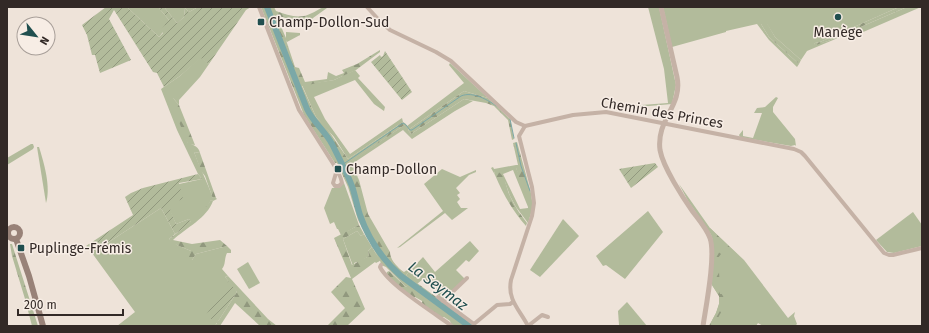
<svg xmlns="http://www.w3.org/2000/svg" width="929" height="333" font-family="'Fira Sans',sans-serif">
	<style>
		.green { fill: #b2bb9b; fill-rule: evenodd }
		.forest { fill: url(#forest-firs) }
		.garden { fill: url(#garden-furrows) }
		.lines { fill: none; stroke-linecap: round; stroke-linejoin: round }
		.stream { stroke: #7ba8a7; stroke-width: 1 }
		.river { stroke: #7ba8a7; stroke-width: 6 }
		.minor { stroke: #c5b2a6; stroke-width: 4 }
		.tertiary { stroke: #c5b2a6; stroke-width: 5 }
		.secondary { stroke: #988278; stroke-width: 6 }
		.poi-dot { fill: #204f4f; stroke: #f7ede5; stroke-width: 1.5 }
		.labels { text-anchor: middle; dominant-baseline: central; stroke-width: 3; stroke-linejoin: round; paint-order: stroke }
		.poi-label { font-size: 14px; fill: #322926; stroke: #f7ede5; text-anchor: start }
		.street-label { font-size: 14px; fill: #322926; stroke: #f7ede5 }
		.water-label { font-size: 15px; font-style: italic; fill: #204f4f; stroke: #f7ede5 }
	</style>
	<defs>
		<pattern id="forest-firs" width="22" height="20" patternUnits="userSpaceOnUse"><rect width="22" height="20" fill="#b2bb9b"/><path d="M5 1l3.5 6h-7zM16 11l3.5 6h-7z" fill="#91987e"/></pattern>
		<pattern id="garden-furrows" width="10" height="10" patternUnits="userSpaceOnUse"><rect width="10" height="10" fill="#b2bb9b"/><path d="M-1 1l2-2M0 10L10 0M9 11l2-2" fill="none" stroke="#91987e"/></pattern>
	</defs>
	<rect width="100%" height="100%" fill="#eee3d9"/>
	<g class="green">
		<path d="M127 7H158L169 20 163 32 159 37Z"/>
		<path d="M164 7H198L189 12 185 8 184 17 177 23Z"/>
		<path d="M648 7H659L676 85 672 104 626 108 628 106 668 103 664 69Z"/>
		<path d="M663 7H899L820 42 815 43 814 45 828 41 907 7H921L847 39 845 35 807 51 801 60 775 37 767 24H761L769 37 799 64 797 67 769 40 757 24 726 31V32L672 47Z"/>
		<path d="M201 57 209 64 200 77 179 100V105L173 98 188 143C194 145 199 147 200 153L194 152C200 168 207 182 213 198H216L217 199 213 201 211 200 205 210 191 223 189 219 176 224 167 204 179 184 202 179 198 174 177 130 161 89 180 76Z"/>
		<path d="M450 63 488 98 464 91 408 130 411 134 464 99 473 101 455 111 412 139 403 130 352 164 359 180 348 163 406 124 407 126 464 83 449 65Z"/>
		<path d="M355 70 360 76 358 78 385 107 384 111 374 104 355 80 314 97 325 119 350 154 402 118 403 122 348 159 334 137 316 117 302 85 334 80Z"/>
		<path d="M776 97 778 98 773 107V112L795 139 796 146 795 145 791 146 740 137 739 135 743 130V136L753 138 762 113H754L757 108 765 107Z"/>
		<path d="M31 144H33L34 147 33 149 7 165V158Z"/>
		<path d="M37 147H39C44 163 51 187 46 203Z"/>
		<path d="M516 165V168L532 201V210L528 223 516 207 510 196 505 182 494 171 495 175 491 168 493 167 494 169ZM513 170 528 207V208L520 209 503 174Z"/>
		<path d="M442 169 460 177 476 170V172L469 175 456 188 460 193 457 195 460 199 457 202 461 208H468L452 220 445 213 400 247 397 248 443 211 424 184Z"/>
		<path d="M344 183 359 225 341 235 338 229H337L334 222 330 224 324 208 332 188H339Z"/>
		<path d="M679 184 710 228 744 260 788 318 795 312 794 316 797 324 795 326H763L758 323 756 326H709L716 313 719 304V296L712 285 713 242 712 236 688 201Z"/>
		<path d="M161 208 175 234 169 239 177 245 191 251 192 260 196 254 227 246 231 250V253H227C224 259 226 264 222 269L228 276 225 277 236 290 215 326H117L135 312 92 253Z"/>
		<path d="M648 211 663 232 625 279 606 265 603 266 596 256Z"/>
		<path d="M913 212 922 225V246L894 253 887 252 876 240Z"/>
		<path d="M563 219 579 236 540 277 530 270Z"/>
		<path d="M357 231 361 236 364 234 372 247 368 251 369 256 358 263 357 262 354 263V265L353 266 343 239Z"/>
		<path d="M470 241 479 251 469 262 466 260 456 270 465 279 446 297 442 298 435 292 436 290 429 282 427 283 423 279 417 284 406 275 423 257 435 272Z"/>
		<path d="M385 258 393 267 410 283 406 287 386 267 381 265 380 260Z"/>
		<path d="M248 262 260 283 249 289 237 269Z"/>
		<path d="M627 302 647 326 619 325 618 311Z"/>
	</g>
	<g class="forest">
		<path d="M261 7H274L276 11C288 15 300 20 312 13 317 11 321 7 327 7V8L313 18 306 26H301L298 22 276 15 286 38V32L300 33V35L287 42 286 40 295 67 299 68 305 82 327 79 328 72 336 76 344 73 342 70 357 64 380 50V52L356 70 334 80 302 86 316 117 326 127 348 159 403 122 406 124 349 163 359 180 368 214 390 252C390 260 398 268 404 272L416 264 406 275 476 326H452L450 321 444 317H440L422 305V301L415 297 413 298 386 275 387 272 389 271 406 287 409 283 397 271 385 258 376 263 375 262 352 279 365 309 347 326H327L345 308 331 292 346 277 351 278 334 238 359 225 364 234 361 236 357 231 343 239 352 265 369 256 368 251 372 247 378 257 358 220 348 187 337 163H335L304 115Z"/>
		<path d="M899 7H907L828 41 813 46 815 43 820 42Z"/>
		<path d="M767 23 775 37 801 60 799 64 769 37 761 24Z"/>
		<path d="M464 91 488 98 510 119 514 139 512 140 508 120 494 106 486 103 464 99 411 134 408 130Z"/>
		<path d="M173 98 179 105 195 145 188 144 170 100Z"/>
		<path d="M517 142 531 193 532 201 530 202 527 200 516 168V165H518L513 143Z"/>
		<path d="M194 152 200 153 216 198 213 199 205 176 201 171Z"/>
		<path d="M495 170C506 174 506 189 511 198 515 207 521 215 527 223L526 226C512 210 503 194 495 175L494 171Z"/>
		<path d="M211 200 213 201C207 218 186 228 173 240L192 244 220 240 227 246 196 254 192 260 189 257 191 251 172 243 169 239C185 227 200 216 211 200Z"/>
		<path d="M710 228 737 254V255L743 263H741L736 258V256L733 254 731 256 735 260H730L727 257 728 251 717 246 716 250 721 254 718 258 720 286 719 291 720 294H724L729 303 720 314 717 320 716 326H709L716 313 719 304V296L712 285 714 245C713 239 710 234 710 228Z"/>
		<path d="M10 244H12L38 326H32L25 299 12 256Z"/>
		<path d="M228 276 268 319 277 326H260L235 303 220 326H215L237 292 225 277Z"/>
	</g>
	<g class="garden">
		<path d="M106 7H127L159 37 163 33 161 30 165 25 164 23 169 20 158 7H164L177 23 184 17 185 8 189 12 198 7H251L246 10 209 64 201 58 180 76 164 87 157 73 153 72 114 10 109 19 131 60 100 73 95 55H92L87 35 82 25Z"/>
		<path d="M385 51 412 92 402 100 371 62 380 55 381 57 383 56Z"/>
		<path d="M655 163 658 167 631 188 619 169Z"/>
		<path d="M198 174 202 179 179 183 183 199 168 204 176 224 189 219 191 223 175 234 161 208 92 253 86 246 133 215 125 197 131 193 143 188Z"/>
		<path d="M229 281 237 292 217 323 206 315Z"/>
	</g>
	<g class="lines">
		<g class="stream">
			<path d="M510 119 514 138"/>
			<path d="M516 143 521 166 530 191"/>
			<path d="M342 165 403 123 406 125 410 130H412L461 96C473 91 488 100 498 107"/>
		</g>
		<path class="river" d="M267 7 307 109C313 122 325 131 332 144 339 158 346 171 352 186 355 195 357 206 360 215 368 238 383 260 401 276L469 326"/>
		<g class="minor">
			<path d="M259 7 299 110 332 162C336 168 341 176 342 183L339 186H335L333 183 336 173 335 168"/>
			<path d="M367 7 378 19 390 30 436 52 451 61 516 122 525 126 573 115 606 112 794 149 801 152 805 156 884 253 889 255H893L922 248"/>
			<path d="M525 126 519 136 532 187 534 203 532 216 511 280C507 300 520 310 528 326"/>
			<path d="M7 237 8 236"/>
			<path d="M381 265 380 267C389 285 434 313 452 326"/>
			<path d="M467 278 443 301 474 324 497 305 510 304 513 302"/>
			<path d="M438 297 443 301"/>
			<path d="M528 326 542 315 548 317"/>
		</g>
		<path class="tertiary" d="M661 7 677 77C683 106 656 119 660 150 663 167 683 198 693 212 699 220 706 228 710 238 716 255 706 306 703 326"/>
		<g class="secondary">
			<circle cx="14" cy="233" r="6"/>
			<path d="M16 239 29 276 43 326"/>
		</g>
	</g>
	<g class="poi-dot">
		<circle cx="838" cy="17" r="4"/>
		<rect x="257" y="18" width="8" height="8" rx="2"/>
		<rect x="334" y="165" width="8" height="8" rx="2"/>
		<rect x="17" y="244" width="8" height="8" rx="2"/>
	</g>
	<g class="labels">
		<g class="poi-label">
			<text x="269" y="22">Champ-Dollon-Sud</text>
			<text x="838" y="32" text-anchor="middle">Manège</text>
			<text x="346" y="169">Champ-Dollon</text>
			<text x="29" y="248">Puplinge-Frémis</text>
		</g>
		<g class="street-label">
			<text transform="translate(662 113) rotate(10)">Chemin des Princes</text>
		</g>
		<g class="water-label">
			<text transform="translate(438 286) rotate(37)">La Seymaz</text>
		</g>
	</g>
	<rect width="929" height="333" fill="none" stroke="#322926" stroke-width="16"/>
	<g transform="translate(36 36) rotate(120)"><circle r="19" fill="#f7ede5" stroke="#a89f99"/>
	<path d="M0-3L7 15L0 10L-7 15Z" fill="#204f4f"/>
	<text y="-6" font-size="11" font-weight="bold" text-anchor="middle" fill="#322926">N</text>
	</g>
	<path d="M18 309v6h105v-6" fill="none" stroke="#322926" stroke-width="2"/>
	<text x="24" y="309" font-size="12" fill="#322926" stroke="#f7ede5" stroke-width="3" paint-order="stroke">200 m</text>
</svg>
